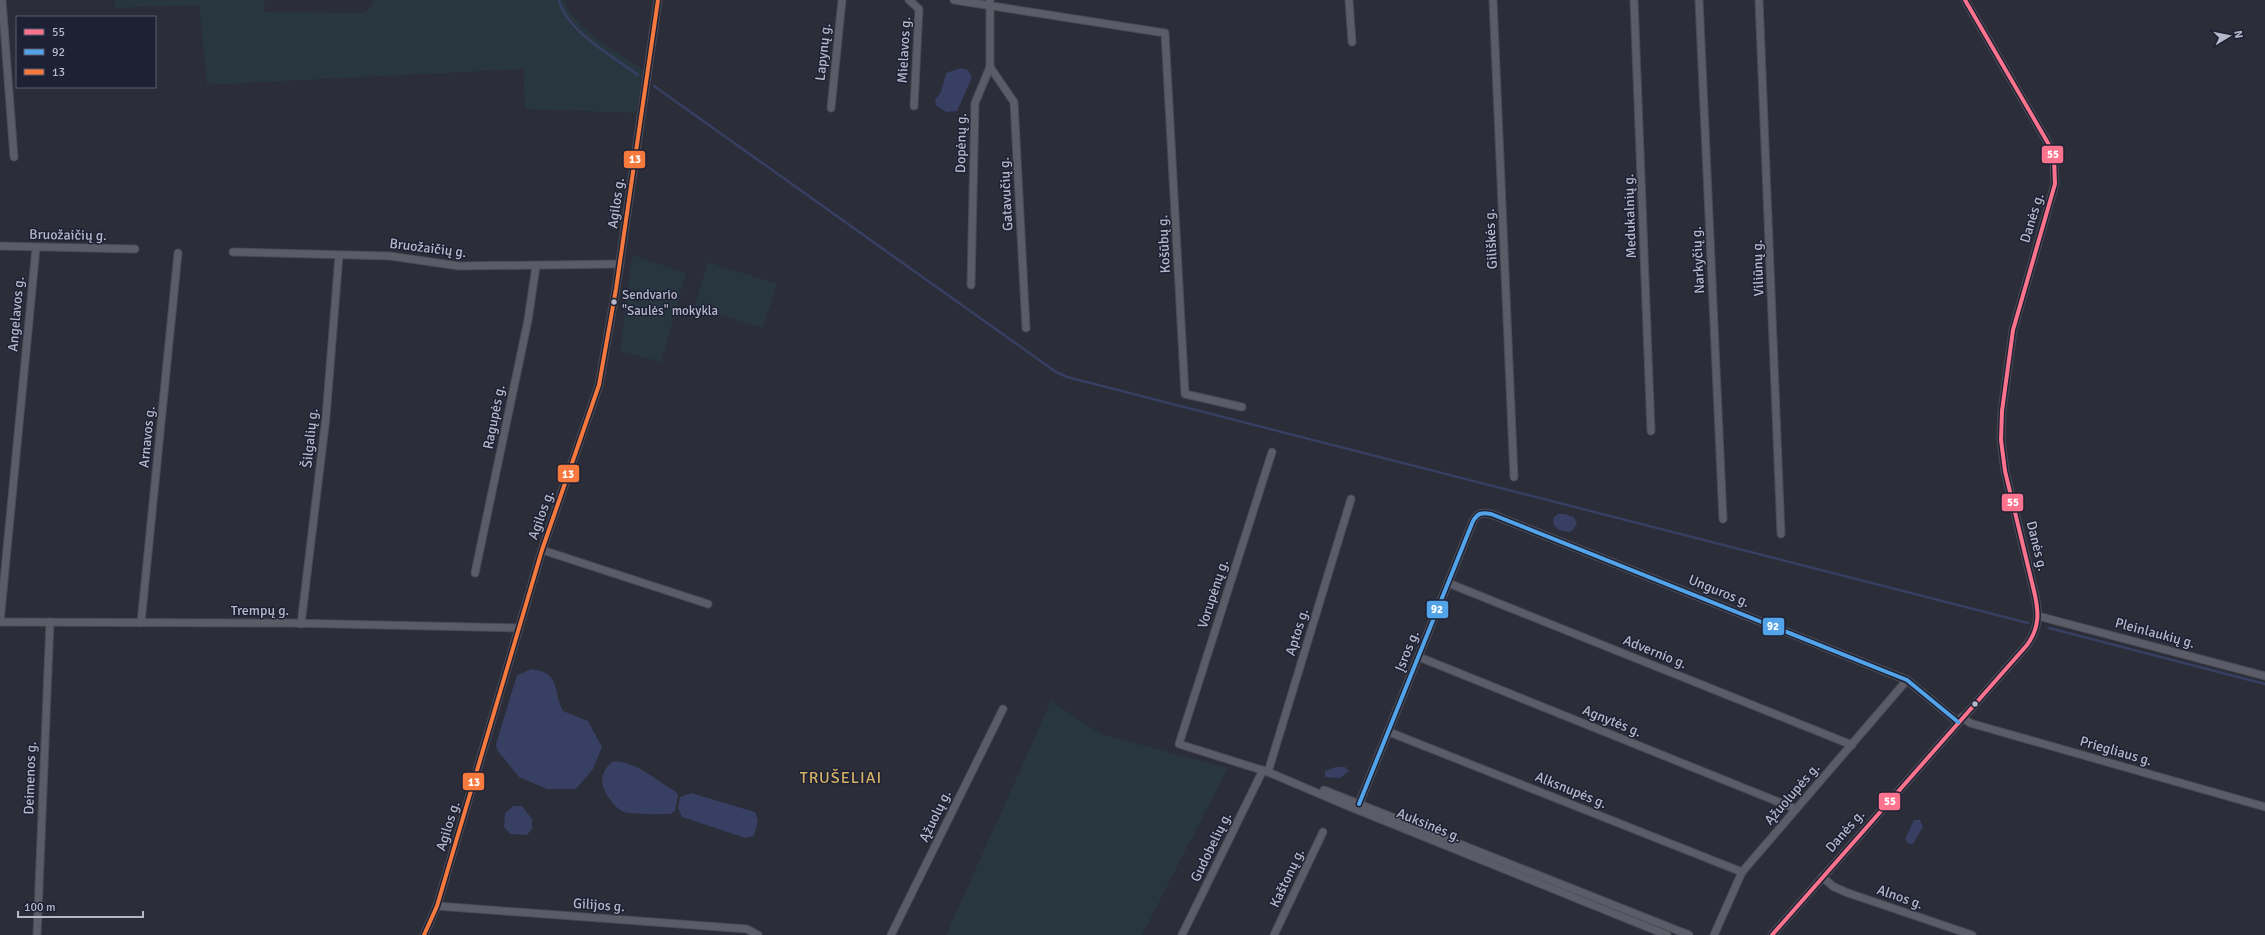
<svg xmlns="http://www.w3.org/2000/svg" width="2265" height="935" font-family="Signika,sans-serif">
	<style>
		.green { fill: #28363f }
		.water { fill: #373f62 }
		.lines { fill: none; stroke-linecap: round; stroke-linejoin: round }
		.stream { stroke: #373f62; stroke-width: 2.5 }
		.minor-casing { stroke: #494a53; stroke-width: 9 }
		.minor { stroke: #5b5c67; stroke-width: 7 }
		.bus-1-casing { stroke: #1e2134; stroke-width: 7 }
		.bus-2-casing { stroke: #1e2134; stroke-width: 7 }
		.bus-3-casing { stroke: #1e2134; stroke-width: 7 }
		.bus-1 { stroke: #fc738d; stroke-width: 4 }
		.bus-2 { stroke: #53a3e8; stroke-width: 4 }
		.bus-3 { stroke: #f6793e; stroke-width: 4 }
		.bus-dot { fill: #b5b8c9; stroke: #1e2134; stroke-width: 1.5 }
		.labels { text-anchor: middle; dominant-baseline: central; stroke-width: 3; stroke-linejoin: round; paint-order: stroke }
		.bus-label { font-size: 13px; fill: #b5b8c9; stroke: #1e2134; text-anchor: start }
		.street-label { font-size: 14px; fill: #b5b8c9; stroke: #1e2134 }
		.quarter-label { font-size: 16px; letter-spacing: 1px; fill: #d5b164; stroke: #1e2134 }
		.line-badge { stroke: #1e2134; stroke-width: 1.5 }
		.badge-label { font-size: 11px; text-anchor: middle; font-weight: bold; fill: #fff }
	</style>
	<rect width="100%" height="100%" fill="#2b2d39"/>
	<g class="green">
		<path d="M115 0H265L264 12 364 13 372 6 374 0H564C572 28 620 53 643 70L636 113 525 109 523 69 207 85 199 5 115 8Z"/>
		<path d="M632 255 686 273 661 362 620 351Z"/>
		<path d="M708 262 777 284 763 328 694 307Z"/>
		<path d="M1051 701 1101 734 1228 768 1142 935H946Z"/>
	</g>
	<g class="water">
		<path d="M961 68 968 70 972 77 957 111 946 112 936 105 935 100 941 92 946 73Z"/>
		<path d="M1558 514H1565L1574 517 1577 523 1573 530 1569 532C1559 531 1551 528 1554 517Z"/>
		<path d="M532 669C562 673 552 691 563 711L588 721 602 747 593 769 576 789H547L519 777 497 750 496 744 517 675Z"/>
		<path d="M612 762C632 758 658 782 675 791L678 795 675 811 670 814C656 814 638 815 624 812 619 810 615 806 612 802 601 789 597 775 612 762Z"/>
		<path d="M1336 767H1345L1349 771 1340 778 1325 777V771Z"/>
		<path d="M691 793 755 812 758 821 754 836 745 838 682 817 678 808 680 797Z"/>
		<path d="M513 806H522L532 819V829L527 835 510 834 504 827 505 813Z"/>
		<path d="M1914 820H1920L1923 827 1913 844H1909L1905 839Z"/>
	</g>
	<g class="lines">
		<g class="stream">
			<path d="M559 0C566 31 614 57 638 75"/>
			<path d="M654 86 1056 372 1067 377 2028 623"/>
			<path d="M2049 628 2265 684"/>
		</g>
		<g class="minor-casing">
			<g id="minor">
				<path d="M2 0 14 157"/>
				<path d="M909 0 919 9 914 106"/>
				<path d="M954 0 1165 33 1185 394 1242 407"/>
				<path d="M1349 0 1352 42"/>
				<path d="M1493 0 1514 477"/>
				<path d="M1634 0 1651 431"/>
				<path d="M1699 0 1723 519"/>
				<path d="M1759 0 1781 534"/>
				<path d="M990 67 1014 102 1026 328"/>
				<path d="M831 108 842 0"/>
				<path d="M0 246 135 249"/>
				<path d="M233 252 390 256 459 266 620 264"/>
				<path d="M971 285 975 103 990 67V0"/>
				<path d="M1272 452 1179 744 1268 772 1348 806 1667 935"/>
				<path d="M542 550 708 604"/>
				<path d="M475 573 528 320 536 266"/>
				<path d="M1448 583 1852 745"/>
				<path d="M2038 616 2265 676"/>
				<path d="M0 622 288 623 519 628"/>
				<path d="M0 622 36 248"/>
				<path d="M141 623 178 253"/>
				<path d="M301 624 326 417 339 255"/>
				<path d="M1419 657 1796 809"/>
				<path d="M1962 717 1970 723 1991 729 2265 807"/>
				<path d="M1389 732 1742 872"/>
				<path d="M1268 772 1351 499"/>
				<path d="M1324 790 1689 935"/>
				<path d="M1359 804 1473 521C1478 513 1482 512 1491 514L1907 680 1958 722"/>
				<path d="M1822 877 1834 887 1848 893 1972 935"/>
				<path d="M437 906 747 929 758 935"/>
				<path d="M37 935 50 622"/>
				<path d="M424 935 437 906 542 550 599 385 616 289 658 0"/>
				<path d="M891 935 1003 709"/>
				<path d="M1182 935 1263 770"/>
				<path d="M1274 935 1323 832"/>
				<path d="M1714 935 1742 872 1907 680"/>
				<path d="M1772 935 2027 645C2040 627 2039 612 2034 591L2005 471 2001 440 2002 411 2013 330 2055 184 2054 157 2048 143 1965 0"/>
			</g>
		</g>
		<use href="#minor" class="minor"/>
		<g class="bus-1-casing">
			<path id="bus-1" d="M1772 935 2027 645C2040 627 2039 612 2034 591L2005 471 2001 440 2002 411 2013 330 2055 184 2054 157 2048 143 1965 0"/>
		</g>
		<g class="bus-2-casing">
			<path id="bus-2" d="M1359 804 1473 521C1478 513 1482 512 1491 514L1907 680 1958 722"/>
		</g>
		<g class="bus-3-casing">
			<path id="bus-3" d="M424 935 437 906 542 550 599 385 616 289 658 0"/>
		</g>
		<use href="#bus-1" class="bus-1"/>
		<use href="#bus-2" class="bus-2"/>
		<use href="#bus-3" class="bus-3"/>
	</g>
	<g class="bus-dot">
		<circle cx="614" cy="302" r="3.5"/>
		<circle cx="1975" cy="704" r="3.5"/>
	</g>
	<g class="labels">
		<g class="bus-label">
			<text x="622" y="295">Sendvario<tspan x="622" dy="16">"Saulės" mokykla</tspan></text>
		</g>
		<g class="street-label">
			<text transform="translate(904 50) rotate(-87)">Mielavos g.</text>
			<text transform="translate(823 52) rotate(-84)">Lapynų g.</text>
			<text transform="translate(961 143) rotate(-89)">Dopėnų g.</text>
			<text transform="translate(1006 194) rotate(-93)">Gatavučių g.</text>
			<text transform="translate(616 203) rotate(-82)">Agilos g.</text>
			<text transform="translate(1630 216) rotate(-92)">Medukalnių g.</text>
			<text transform="translate(2032 218) rotate(-73)">Danės g.</text>
			<text transform="translate(68 235) rotate(1)">Bruožaičių g.</text>
			<text transform="translate(1491 239) rotate(-93)">Giliškės g.</text>
			<text transform="translate(1164 244) rotate(-93)">Košūbų g.</text>
			<text transform="translate(428 248) rotate(7)">Bruožaičių g.</text>
			<text transform="translate(1698 260) rotate(-93)">Narkyčių g.</text>
			<text transform="translate(1758 268) rotate(-92)">Viliūnų g.</text>
			<text transform="translate(16 314) rotate(-85)">Angelavos g.</text>
			<text transform="translate(494 417) rotate(-79)">Ragupės g.</text>
			<text transform="translate(147 437) rotate(-84)">Arnavos g.</text>
			<text transform="translate(310 438) rotate(-84)">Šilgalių g.</text>
			<text transform="translate(541 515) rotate(-70)">Agilos g.</text>
			<text transform="translate(2037 546) rotate(76)">Danės g.</text>
			<text transform="translate(1719 591) rotate(22)">Unguros g.</text>
			<text transform="translate(1213 594) rotate(-72)">Vorupėnų g.</text>
			<text x="260" y="610">Trempų g.</text>
			<text transform="translate(1297 632) rotate(-73)">Aptos g.</text>
			<text transform="translate(2155 633) rotate(15)">Pleinlaukių g.</text>
			<text transform="translate(1407 651) rotate(-68)">Įsros g.</text>
			<text transform="translate(1655 652) rotate(22)">Advernio g.</text>
			<text transform="translate(1612 721) rotate(22)">Agnytės g.</text>
			<text transform="translate(2116 751) rotate(16)">Priegliaus g.</text>
			<text transform="translate(30 778) rotate(-88)">Deimenos g.</text>
			<text transform="translate(1571 790) rotate(22)">Alksnupės g.</text>
			<text transform="translate(1792 794) rotate(-49)">Ąžuolupės g.</text>
			<text transform="translate(935 816) rotate(-64)">Ąžuolų g.</text>
			<text transform="translate(1429 825) rotate(22)">Auksinės g.</text>
			<text transform="translate(448 826) rotate(-73)">Agilos g.</text>
			<text transform="translate(1845 831) rotate(-49)">Danės g.</text>
			<text transform="translate(1211 847) rotate(-64)">Gudobelių g.</text>
			<text transform="translate(1287 878) rotate(-65)">Kaštonų g.</text>
			<text transform="translate(1900 897) rotate(19)">Alnos g.</text>
			<text transform="translate(599 905) rotate(4)">Gilijos g.</text>
		</g>
		<g class="quarter-label">
			<text x="841" y="778">TRUŠELIAI</text>
		</g>
	</g>
	<g class="line-badge">
		<rect x="2041" y="145" width="23" height="19" rx="4" fill="#fc738d"/>
		<rect x="623" y="150" width="23" height="19" rx="4" fill="#f6793e"/>
		<rect x="557" y="464" width="23" height="19" rx="4" fill="#f6793e"/>
		<rect x="2001" y="493" width="23" height="19" rx="4" fill="#fc738d"/>
		<rect x="1426" y="600" width="23" height="19" rx="4" fill="#53a3e8"/>
		<rect x="1762" y="617" width="23" height="19" rx="4" fill="#53a3e8"/>
		<rect x="462" y="772" width="23" height="19" rx="4" fill="#f6793e"/>
		<rect x="1878" y="792" width="23" height="19" rx="4" fill="#fc738d"/>
	</g>
	<g class="badge-label">
		<text x="2053" y="158">55</text>
		<text x="635" y="163">13</text>
		<text x="568" y="478">13</text>
		<text x="2013" y="506">55</text>
		<text x="1437" y="613">92</text>
		<text x="1773" y="630">92</text>
		<text x="474" y="786">13</text>
		<text x="1890" y="805">55</text>
	</g>
	<rect x="16" y="16" width="140" height="72" fill="#1e2134" stroke="#5a5d70"/>
	<rect x="24" y="29" width="20" height="6" fill="#fc738d" stroke="#5a5d70"/>
	<text x="52" y="36" font-size="12" fill="#b5b8c9">55</text>
	<rect x="24" y="49" width="20" height="6" fill="#53a3e8" stroke="#5a5d70"/>
	<text x="52" y="56" font-size="12" fill="#b5b8c9">92</text>
	<rect x="24" y="69" width="20" height="6" fill="#f6793e" stroke="#5a5d70"/>
	<text x="52" y="76" font-size="12" fill="#b5b8c9">13</text>
	<g transform="translate(2229 36) rotate(80)" stroke="#1e2134" stroke-width="3" paint-order="stroke">
	<path d="M0-3L7 15L0 10L-7 15Z" fill="#b5b8c9"/>
	<text y="-6" font-size="11" font-weight="bold" text-anchor="middle" fill="#b5b8c9">N</text>
	</g>
	<path d="M18 911v6h125v-6" fill="none" stroke="#b5b8c9" stroke-width="2"/>
	<text x="24" y="911" font-size="12" fill="#b5b8c9" stroke="#1e2134" stroke-width="3" paint-order="stroke">100 m</text>
</svg>
